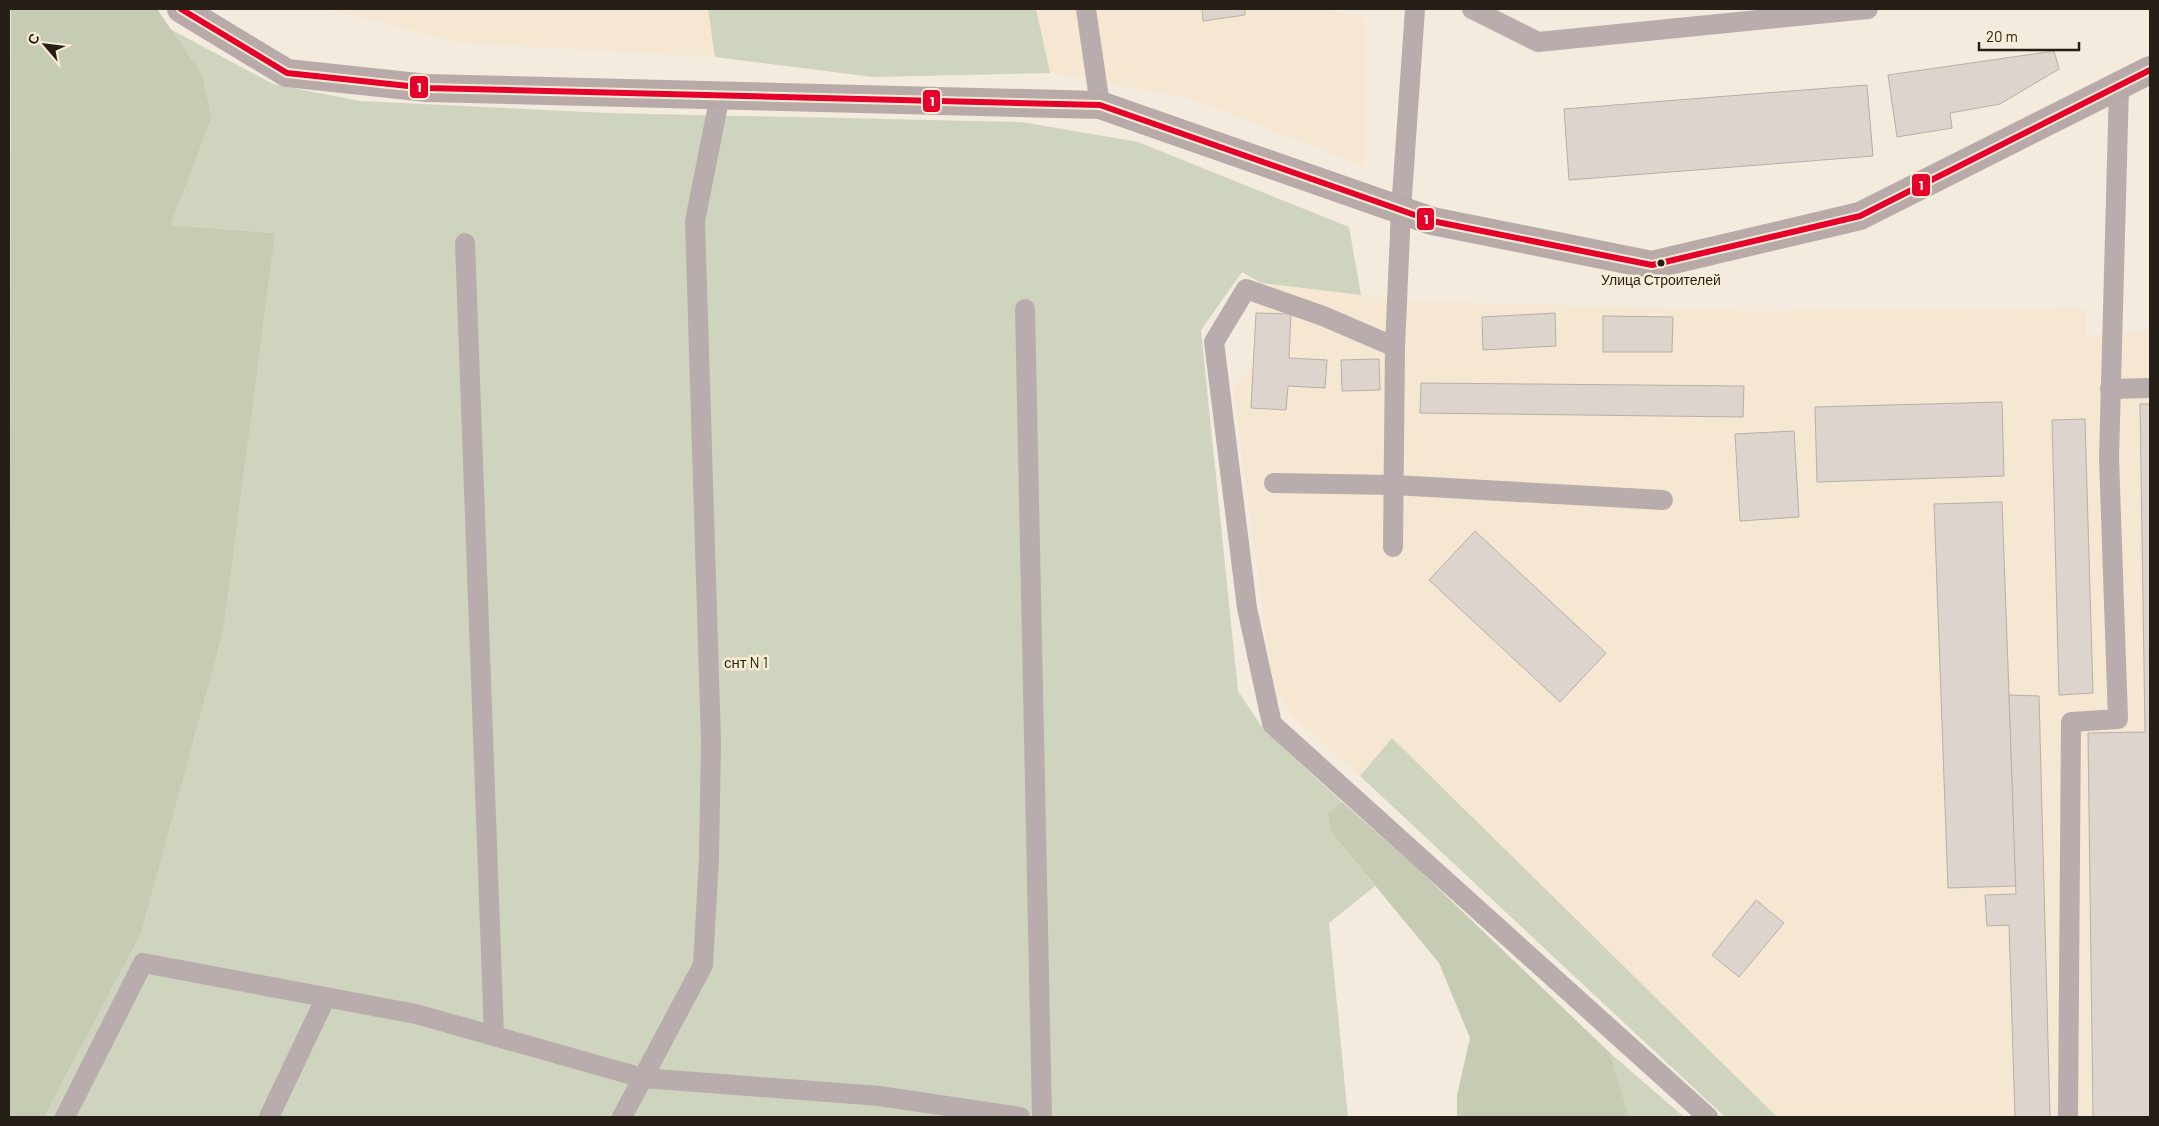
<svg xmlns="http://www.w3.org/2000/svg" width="2159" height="1126" font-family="Barlow,sans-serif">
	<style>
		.built { fill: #f5e7d1 }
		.green { fill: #cfd4be }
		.forest { fill: #c5ccb3 }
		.building { fill: #ddd4cd; stroke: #b7afa8 }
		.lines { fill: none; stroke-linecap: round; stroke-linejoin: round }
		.lane { stroke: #b9acac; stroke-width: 20 }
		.secondary { stroke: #b8aaa8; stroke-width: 28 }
		.bus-1-casing { stroke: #fbecd6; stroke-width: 10 }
		.bus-1 { stroke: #e4002b; stroke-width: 6 }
		.bus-dot { fill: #251f18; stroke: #fbecd6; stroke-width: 2 }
		.labels { text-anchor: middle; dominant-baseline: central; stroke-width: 5; stroke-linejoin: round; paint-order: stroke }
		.bus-label { font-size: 14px; fill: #251f18; stroke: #fbecd6 }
		.park-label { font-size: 15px; fill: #1c2f06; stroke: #fbecd6 }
		.line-badge { stroke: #fbecd6; stroke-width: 2 }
		.badge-label { font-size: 14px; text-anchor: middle; font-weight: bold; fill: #fff }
	</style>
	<rect width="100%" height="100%" fill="#f3ebde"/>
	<g class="built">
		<path d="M328 9H708L715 57 462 43Z"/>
		<path d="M1036 9H1324L1364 17V166L1189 98 1050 73Z"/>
		<path d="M1261 283 1416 301 1751 311 2085 308 2086 336 2150 330V1117H1777L1392 738 1360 776 1291 715 1273 684 1233 389 1253 366 1256 313Z"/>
	</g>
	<g class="green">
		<path d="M708 9H1036L1050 73 873 77 715 57Z"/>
		<path d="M170 29 273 84 360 101 608 113 1022 122 1138 142 1349 227 1361 295 1261 283 1242 272 1201 330 1238 691 1264 730 1342 802 1329 813 1330 831 1375 886 1329 923 1348 1117H44L140 936 274 233 171 225 212 117 202 74Z"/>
		<path d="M1392 738 1777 1117H1725L1360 776Z"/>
		<path d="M1610 1053 1684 1117H1629Z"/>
	</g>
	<g class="forest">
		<path d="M11 9H157L202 74 212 117 171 225 275 233 223 631 140 936 44 1117H9Z"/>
		<path d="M1342 802 1416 867 1610 1053 1629 1117H1457V1095L1470 1038 1439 963 1330 831 1328 813Z"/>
	</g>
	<g class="building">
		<path d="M1202 9H1245V15L1203 21Z"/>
		<path d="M2054 51 2059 69 2000 104 1950 113 1952 128 1897 137 1888 75Z"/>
		<path d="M1867 85 1873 156 1569 180 1564 109Z"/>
		<path d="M1256 313 1291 314 1289 358 1327 360 1325 388 1288 386 1286 410 1251 408Z"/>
		<path d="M1555 313 1556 346 1483 350 1482 317Z"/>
		<path d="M1603 316 1673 317 1672 352H1603Z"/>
		<path d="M1379 359 1380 390 1342 391 1341 360Z"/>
		<path d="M1421 383 1744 386 1743 417 1420 413Z"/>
		<path d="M2002 402 2004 476 1817 482 1815 407Z"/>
		<path d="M2140 404H2150V1117H2093L2088 733 2145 732Z"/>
		<path d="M2085 419 2093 693 2059 695 2052 420Z"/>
		<path d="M1794 431 1799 517 1740 521 1735 434Z"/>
		<path d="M2002 502 2016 886 1948 888 1934 504Z"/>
		<path d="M1475 531 1606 653 1560 702 1429 580Z"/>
		<path d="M2009 695 2039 696 2050 1117H2015L2009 925 1987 926 1985 895 2016 894Z"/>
		<path d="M1756 900 1784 923 1739 977 1712 955Z"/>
	</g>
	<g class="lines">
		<g class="lane">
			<path d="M1086 9 1100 105"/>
			<path d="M1415 9 1401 210 1395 347 1323 316 1246 289 1214 342 1247 608 1272 724 1708 1117"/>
			<path d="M1472 9 1538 42 1868 9"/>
			<path d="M465 243 494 1036"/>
			<path d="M1025 309 1042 1117"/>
			<path d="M2110 389 2150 388"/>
			<path d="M1274 483 1394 485 1663 500"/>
			<path d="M1393 547 1395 347"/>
			<path d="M65 1117 143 963 416 1014 643 1078 879 1096 1020 1117"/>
			<path d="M269 1117 326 997"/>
			<path d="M622 1117 703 965 709 858 711 742 695 221 720 95"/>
			<path d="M2068 1117 2071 722 2118 719 2109 458 2119 86"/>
		</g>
		<path class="secondary" d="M181 9 287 73 427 88 1100 105 1432 221 1652 265 1860 216 2150 70"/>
		<g class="bus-1-casing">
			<path id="bus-1" d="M181 9 287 73 427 88 1100 105 1432 221 1652 265 1860 216 2150 70"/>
		</g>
		<use href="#bus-1" class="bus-1"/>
	</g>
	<circle class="bus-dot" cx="1661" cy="263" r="4.5"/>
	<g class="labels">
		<g class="bus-label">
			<text x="1661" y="279">Улица Строителей</text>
		</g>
		<g class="park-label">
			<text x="746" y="662">снт N 1</text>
		</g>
	</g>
	<g class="line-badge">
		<rect x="409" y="75" width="20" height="24" rx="5" fill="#e4002b"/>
		<rect x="922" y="89" width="19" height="24" rx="5" fill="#e4002b"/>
		<rect x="1911" y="173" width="20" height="24" rx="5" fill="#e4002b"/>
		<rect x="1416" y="207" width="19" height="24" rx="5" fill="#e4002b"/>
	</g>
	<g class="badge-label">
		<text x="419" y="92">1</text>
		<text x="932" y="106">1</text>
		<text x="1921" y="190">1</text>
		<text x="1426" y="224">1</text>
	</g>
	<rect width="2159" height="1126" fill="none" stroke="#251f18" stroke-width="20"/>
	<g transform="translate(45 45) rotate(298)" stroke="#fbecd6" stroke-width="4" paint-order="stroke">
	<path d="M0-4L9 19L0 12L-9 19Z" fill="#251f18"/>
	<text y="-8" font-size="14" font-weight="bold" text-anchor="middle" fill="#251f18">С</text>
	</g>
	<path d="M1979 42v8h100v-8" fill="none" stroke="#251f18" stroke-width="2.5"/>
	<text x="1986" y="42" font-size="15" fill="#251f18" stroke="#fbecd6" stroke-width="4" paint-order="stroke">20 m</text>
</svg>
